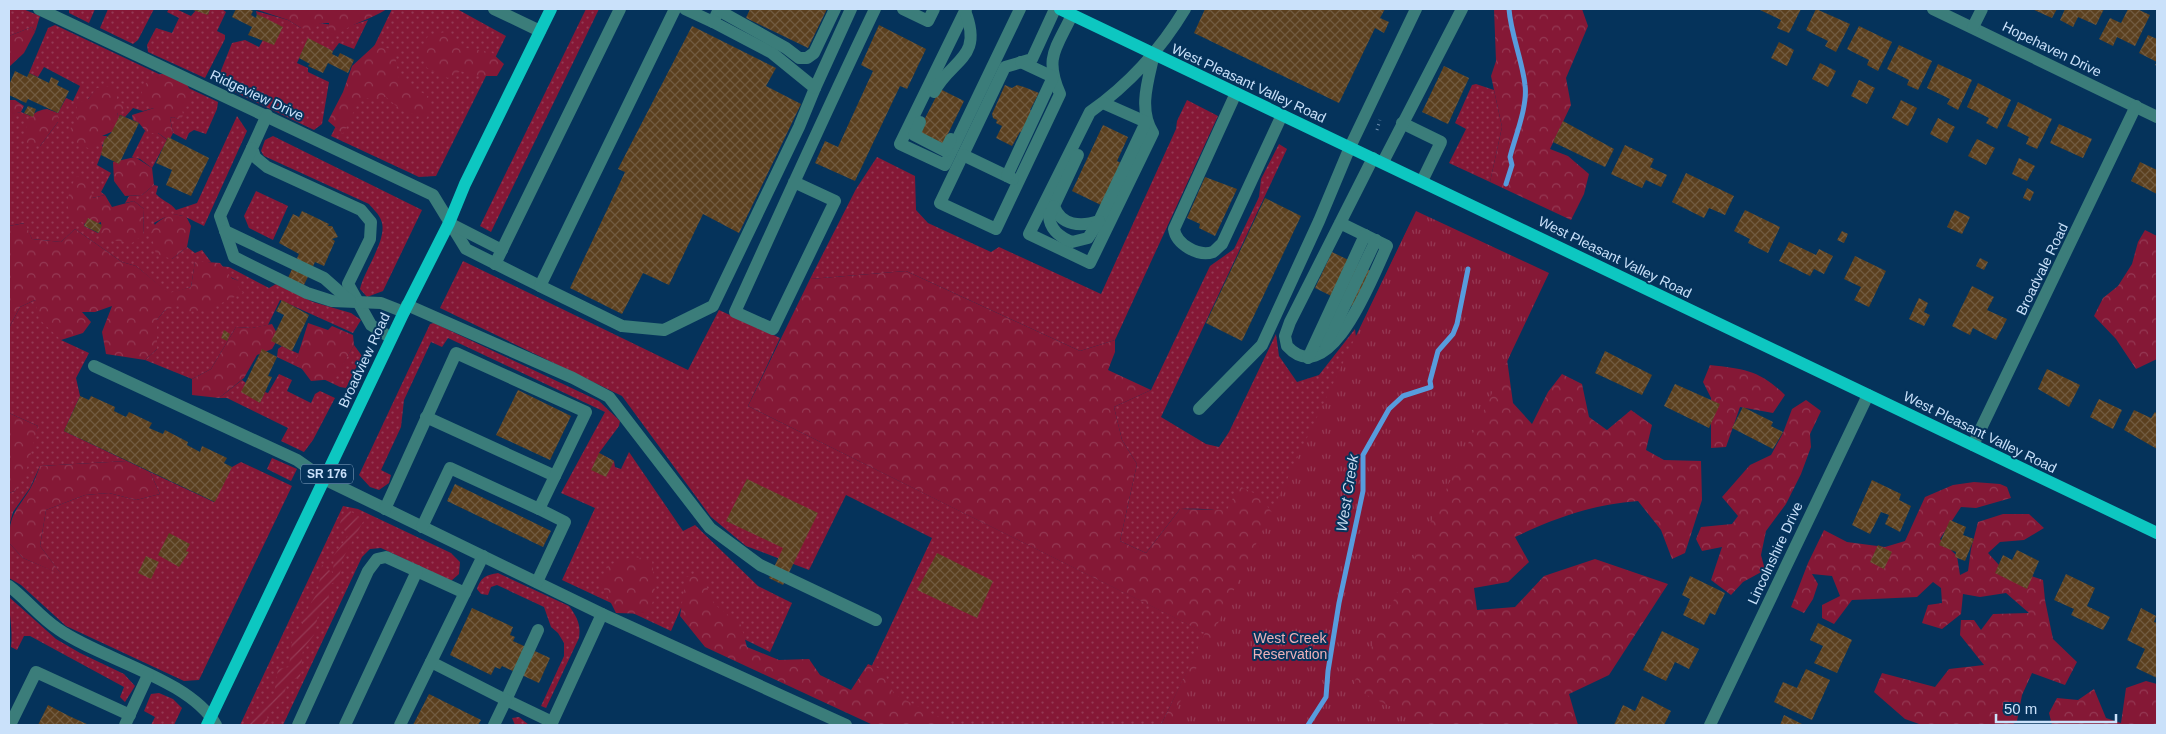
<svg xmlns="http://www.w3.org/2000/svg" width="2166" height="734" font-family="Arial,sans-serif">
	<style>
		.grass { fill: url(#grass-dots) }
		.forest { fill: url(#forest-crowns) }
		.park { fill: url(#park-tufts) }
		.garden { fill: url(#garden-furrows) }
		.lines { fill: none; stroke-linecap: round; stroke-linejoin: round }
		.stream { stroke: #579cdd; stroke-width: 5 }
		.building { fill: url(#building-cross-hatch) }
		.path { stroke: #6d8faf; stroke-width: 3; stroke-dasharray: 1 4; stroke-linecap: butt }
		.minor { stroke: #3b7d7a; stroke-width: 12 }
		.major { stroke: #0dc7c1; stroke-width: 12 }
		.labels { text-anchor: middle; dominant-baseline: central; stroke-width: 4; stroke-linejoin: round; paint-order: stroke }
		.shield { fill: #05335b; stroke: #8fadca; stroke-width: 1 }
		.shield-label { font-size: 12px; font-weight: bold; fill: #cae1fa }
		.street-label { font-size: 14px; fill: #cae1fa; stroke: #05335b }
		.park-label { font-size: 14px; fill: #eeb1b8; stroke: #05335b }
		.water-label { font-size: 15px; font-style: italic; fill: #c7daef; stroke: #05335b }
	</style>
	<defs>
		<pattern id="grass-dots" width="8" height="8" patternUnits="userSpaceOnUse" patternTransform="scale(1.25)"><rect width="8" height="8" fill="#851836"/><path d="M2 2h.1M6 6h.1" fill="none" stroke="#953954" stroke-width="1.8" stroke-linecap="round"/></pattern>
		<pattern id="forest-crowns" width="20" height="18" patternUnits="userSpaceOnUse" patternTransform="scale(1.25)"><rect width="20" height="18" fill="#851836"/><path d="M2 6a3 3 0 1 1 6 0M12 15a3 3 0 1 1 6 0" fill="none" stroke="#953954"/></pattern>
		<pattern id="park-tufts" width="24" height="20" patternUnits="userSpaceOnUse" patternTransform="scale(1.25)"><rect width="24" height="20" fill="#851836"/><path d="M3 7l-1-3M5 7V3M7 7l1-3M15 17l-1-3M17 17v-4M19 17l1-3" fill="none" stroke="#953954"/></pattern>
		<pattern id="garden-furrows" width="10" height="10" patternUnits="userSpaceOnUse" patternTransform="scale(1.25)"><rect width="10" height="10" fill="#851836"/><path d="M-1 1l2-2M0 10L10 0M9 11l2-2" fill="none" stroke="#953954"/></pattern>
		<pattern id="building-cross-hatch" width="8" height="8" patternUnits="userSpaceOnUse" patternTransform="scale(1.25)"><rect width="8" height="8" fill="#5b401f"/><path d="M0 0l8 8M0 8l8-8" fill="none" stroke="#715b40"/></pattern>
	</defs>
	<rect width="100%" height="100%" fill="#05335b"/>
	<g class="grass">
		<path d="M9 9H23L40 16 35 32 32 27 9 36Z"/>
		<path d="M69 9H95L89 23 69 13Z"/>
		<path d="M108 9H154L138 40 133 44 100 28Z"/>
		<path d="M169 9H176L191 16 197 9 208 14 210 9H222L226 12 217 31 225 35V39L205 78 148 52 147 45 156 28 172 33 179 18 167 12Z"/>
		<path d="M392 9H457L506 36 436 176 419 177 331 136Z"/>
		<path d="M586 9H599L491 232 480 226Z"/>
		<path d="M256 11 288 20 301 28 320 23 346 27 368 20 354 49 339 43 333 51 308 39 297 63 308 68V72L329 82 322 124 314 130 216 83 232 43 245 40 259 47 263 40Z"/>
		<path d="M55 25 218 102 217 109 206 134 194 130 189 133 186 140 173 133 170 118 173 117 181 120 154 108 143 111 133 108 125 117 120 115 118 119 117 112 127 109 97 89 88 99 102 136H107L102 146 104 147 97 165 111 173 101 192 105 195 92 198 84 226 98 233 102 225 143 235 144 209 134 201 125 203 129 196 142 195 154 185 158 186 156 194C162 201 170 202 176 210L197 203 237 116 247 131 204 226C180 215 179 209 154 223L172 259 187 247 195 253 202 250 211 262H195L191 287 169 294 136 266 122 262 75 229 61 242 32 239 24 223 9 226V114L21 112 33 117 40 146 58 122V113L66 98 73 101 80 86 44 67 38 77 29 73 48 28Z"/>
		<path d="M1476 84 1494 90 1502 127 1490 182 1449 163 1466 129 1455 123 1472 85Z"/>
		<path d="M1187 100 1218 116 1115 340 1080 351 906 271 810 279 856 189 877 157 915 176 916 210 928 223 991 252 999 247 1101 294 1176 129 1177 121Z"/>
		<path d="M145 131 148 133H158L167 140 152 168 140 159 132 157Z"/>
		<path d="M273 136 422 210 383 291 367 297 360 289C364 270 389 238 381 220 379 214 373 209 369 204L264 156 261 151 265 140Z"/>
		<path d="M1279 144 1287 149 1161 417 1206 444 1219 447 1229 432 1276 334 1279 356 1297 382 1319 375 1355 329 1356 337 1413 218 1281 526C1244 515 1219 507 1180 509L1146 553 1120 541 1137 464 1122 440 1114 407 1151 390 1210 266 1234 249 1259 197 1261 179Z"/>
		<path d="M256 191 288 206 273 240 249 228 244 216Z"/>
		<path d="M463 261 688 370 719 310 780 338 748 406 1206 633 1161 725H923L858 695 932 538 846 495 809 570 746 546 711 517 622 396 440 308Z"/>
		<path d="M218 266 229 267 269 288 276 284 313 302 351 313 361 320 353 333 280 300 268 325 252 328 236 327 211 369 192 379 145 360 157 349V320L164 311 231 278 239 281 217 271Z"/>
		<path d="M35 300 61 340 89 353 76 378 80 396 64 431 127 461 40 466 30 488 13 512 9 526V493L15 491 38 426 9 413V328L20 307Z"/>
		<path d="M434 323 599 401 620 421 619 426 599 453 614 461 615 467 621 469 629 452 683 531 695 525 758 586 792 603 770 652 681 608 671 631 562 580 595 508 561 493 605 412 448 338 442 347 431 342 404 400 401 427 381 470 391 475 389 483 379 490 370 487 359 475 430 324Z"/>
		<path d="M354 345 362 356 346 388 340 387 277 357 278 349 282 346 338 372Z"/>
		<path d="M279 374 292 380 287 391 311 403 315 394 320 391 335 398 313 440 304 452 281 441 288 428 227 398H219L242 380 246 383 242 392 260 402 265 392 268 393Z"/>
		<path d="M272 458 297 469 291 481 267 469Z"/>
		<path d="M241 462 292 486 199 680 184 681 66 626 21 585 9 578V543L23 558 61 574 40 546 46 510 85 495 109 493 136 500 160 494 150 472 214 502 232 467Z"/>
		<path d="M343 506 358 509 451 553 460 562 459 574 451 581 381 548 370 549 362 557 283 725H240Z"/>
		<path d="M498 573 569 606C577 617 581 624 579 638L546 708 541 706 564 656V643L558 633 551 627 544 607 497 585 491 587 488 595 481 594 477 589C481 577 486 575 498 573Z"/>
		<path d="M9 597 56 639 80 653 124 674 135 686 125 702 120 697 124 687 30 636H24L17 650 11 647C13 630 9 615 9 597Z"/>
		<path d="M159 693 173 699 182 708 174 725H151L155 717 144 711 151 694Z"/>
		<path d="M519 717 529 725H515L512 718Z"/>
	</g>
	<g class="forest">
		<path d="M255 9H387C370 20 351 23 337 35L328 33 329 23H320L313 31 301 28 288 20Z"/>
		<path d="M1494 9H1582L1588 26 1566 78 1571 105 1550 149 1568 156 1589 174 1584 194 1571 220 1490 182 1502 127 1491 76 1496 61Z"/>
		<path d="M32 27 35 32 24 53 9 67V36Z"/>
		<path d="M449 31 459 47 491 52 504 64 497 76H474L461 71 448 78 427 68 420 51 428 36Z"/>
		<path d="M375 45 394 50 399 78 432 99 427 118 402 111 386 97 360 99 343 134 328 121 343 92 352 66Z"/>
		<path d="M161 74C183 74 192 83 191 105L182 108 183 115 181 120 173 117 170 118 173 133 169 141 158 133H147L139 123 133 120 132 115 154 108 142 98V87L152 78Z"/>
		<path d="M110 86 117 92V101L122 103 128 109 117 113 121 125 116 130 102 136 90 149 73 141 69 136 71 127 81 124 77 119V103L88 99 97 88Z"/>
		<path d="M9 100H15L24 106 21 112 9 115Z"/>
		<path d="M47 109 58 113V122L40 146 26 144C24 127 27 111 47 109Z"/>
		<path d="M135 157 152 168 154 185 142 195 125 196 114 181 113 162Z"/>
		<path d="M77 176 90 184 92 198 105 195 112 207 134 201 144 209 143 235 132 243 102 239 101 222 90 226C85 223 79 221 74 218 62 208 70 186 77 176Z"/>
		<path d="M171 214 186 216 191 226 187 247 172 259 156 254C150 229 147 227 171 214Z"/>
		<path d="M25 223 32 239 61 242 75 229 122 262 136 266 169 293 191 287 195 261 220 263 243 293 209 309 187 312 180 305 164 311 157 320V349L145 360 106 354 102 332 112 306 95 312H82L91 322 83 333 61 340 39 319 35 300 20 307 9 328V226Z"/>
		<path d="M2145 230 2157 236V359L2136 369 2116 339 2094 316 2103 298 2118 286 2132 264 2138 242Z"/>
		<path d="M906 271 1080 351 1115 340V352L1108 370 1151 390 1114 407 1122 440 1137 464 1120 541 1146 553 1180 509 1227 510 1239 486 1260 496 1281 525 1304 725H1161L1205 633 748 406 810 279Z"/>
		<path d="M308 323 328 330 332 326 353 335 354 345 335 379 311 381 296 361Z"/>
		<path d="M272 324 279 337 272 349 257 355 244 378 219 398 192 395V379L211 369 236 327 252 328Z"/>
		<path d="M1506 352 1513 403 1532 424 1548 392 1562 374 1582 384 1589 417 1607 430 1631 410 1652 425 1646 450 1664 460 1701 461 1702 500 1685 553 1672 559 1661 530 1638 501C1590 505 1558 517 1515 537L1529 562 1508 582 1474 588 1477 610 1515 607 1544 576 1595 559 1668 584 1609 675 1569 694 1578 725H1356L1331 698Z"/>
		<path d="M1710 365C1745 369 1759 370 1785 395L1773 413 1740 407 1726 447 1711 448V398L1703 382Z"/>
		<path d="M1806 400 1821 411 1810 434 1811 447 1801 474 1786 504 1766 531 1761 555 1765 570 1743 582 1731 595 1711 580 1722 547 1702 551 1696 539 1701 527 1732 524 1738 516 1722 497 1750 465 1771 455 1783 433 1792 409Z"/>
		<path d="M9 413 38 426 26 472 15 491 9 493Z"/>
		<path d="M127 461 150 472 160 494 136 500 109 493 85 495 46 510 40 546 62 575 23 558 9 543C9 513 16 512 30 489 34 482 37 474 40 466Z"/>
		<path d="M1974 482 2000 484 2007 487 2011 498 1976 508 1961 507 1940 539 1957 556 1960 575 1968 571 1971 549 1978 522 2003 514H2029L2044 528 2024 540 2000 542 1988 553 1999 565 2043 580 2045 600 2053 639 2077 662 2065 685 2032 673 2022 695 2017 721 2012 725H1922L1905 719 1874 692 1882 673 1935 687 1949 669 1984 665 1960 635 1961 620H1974L1981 630 1993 614 2029 613 2006 593 1980 597 1963 594 1961 614 1942 629 1922 623 1928 605 1942 603 1941 588 1933 582 1917 597 1852 600 1834 624 1822 618V605L1840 596 1832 576 1812 574 1818 584 1813 599 1804 613 1791 607 1808 563 1824 530 1847 542 1885 547 1905 541 1925 497 1953 485Z"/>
		<path d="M632 557 652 559 655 594 649 614 616 613 600 581 609 565Z"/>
		<path d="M701 574 714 604 741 625 747 647 779 660 809 659 820 675 851 690 868 664 883 670 894 694 954 725H873L705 647 680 616 686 577Z"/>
		<path d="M2146 681 2157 684V725H2052L2049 713 2057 698 2078 700 2094 689 2106 718 2121 723 2126 688Z"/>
	</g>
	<path class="park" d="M1416 211 1549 273 1352 688 1429 725H1169Z"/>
	<path class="garden" d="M350 511 364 520 342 560 339 581 330 584 328 601 318 615 314 635 303 649 300 677 287 682 283 701 267 716 269 725H243L274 694 278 669 289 667 293 633 303 625V617L318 591 322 565 333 573 334 555 348 536 340 523 343 514Z"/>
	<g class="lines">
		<g class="stream">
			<path d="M1506 184 1512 165 1510 157C1515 137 1528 106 1525 85 1522 59 1511 35 1509 9"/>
			<path d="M1308 725 1326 697 1328 671 1339 603 1363 491V455L1389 409 1403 396 1431 387 1430 381 1438 351 1453 334 1457 324 1468 269"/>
		</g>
	</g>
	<g class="building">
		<path d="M190 9H210L208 15Z"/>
		<path d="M236 9H249L253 11 251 15 256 18 257 14 283 27 274 45 248 35 252 27 232 17Z"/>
		<path d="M750 9H827L808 48 746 18Z"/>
		<path d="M1205 9H1385L1380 18 1389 22 1384 33 1375 28 1339 103 1194 33Z"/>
		<path d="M1758 9H1801L1789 33 1777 28 1781 20Z"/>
		<path d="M1816 9 1850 24 1836 52 1825 46 1828 41 1806 30Z"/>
		<path d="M2032 9H2057L2052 18Z"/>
		<path d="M2065 9H2104L2096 25 2078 17 2073 27 2060 20Z"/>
		<path d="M2128 9H2137L2150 15 2135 46 2117 37 2113 46 2099 39 2110 18 2121 23Z"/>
		<path d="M879 25 926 49 907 89 900 86 855 181 815 163 825 141 838 147 873 71 861 65Z"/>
		<path d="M692 26 776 68 766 86 801 104 739 233 703 214 669 285 643 273 622 314 570 288 625 172 618 169Z"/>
		<path d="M1859 26 1892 42 1878 71 1867 65 1869 60 1847 49Z"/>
		<path d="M2148 35 2157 39V66L2155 65 2157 62 2139 53Z"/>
		<path d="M308 38 333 51 332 54 338 57 340 53 354 60 348 73 328 63 323 73 308 66 310 64 299 58Z"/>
		<path d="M1779 42 1794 50 1787 66 1771 58Z"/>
		<path d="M1899 45 1932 61 1918 90 1907 85 1909 80 1887 69Z"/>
		<path d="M1820 63 1836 71 1828 87 1812 79Z"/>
		<path d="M1938 64 1972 80 1958 110 1947 104 1950 99 1927 88Z"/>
		<path d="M1444 66 1469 78 1448 124 1422 112Z"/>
		<path d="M15 71 27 77 29 73 49 83 51 77 59 81 57 85 69 91 58 113 28 99 26 103 9 95V85Z"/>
		<path d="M1859 80 1875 88 1867 104 1851 96Z"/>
		<path d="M1978 83 2011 100 1997 129 1986 123 1989 118 1967 107Z"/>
		<path d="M1005 85 1012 88 1017 85 1024 87 1039 93 1030 110 1041 116 1030 136 1020 132 1012 146 996 138 1002 126 996 123 997 120 993 118 992 114Z"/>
		<path d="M940 89 964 101 943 144 918 132Z"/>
		<path d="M1901 100 1917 108 1908 126 1892 118Z"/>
		<path d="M2018 102 2052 119 2037 149 2026 144 2029 137 2007 126Z"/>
		<path d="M28 106 36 109 33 117 24 113Z"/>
		<path d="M120 115 139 123 119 164 101 155 104 140 111 133Z"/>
		<path d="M1938 118 1955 127 1947 143 1930 134Z"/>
		<path d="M1563 121 1614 149 1605 167 1553 142Z"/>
		<path d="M2059 124 2092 139 2083 158 2050 143Z"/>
		<path d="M1103 125 1128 137 1117 161 1123 164 1103 206 1072 191Z"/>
		<path d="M168 137 209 158 191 196 166 185 172 170 156 163Z"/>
		<path d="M1977 139 1995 148 1986 165 1968 156Z"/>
		<path d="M1625 145 1654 159 1650 167 1667 175 1661 187 1646 180 1642 188 1611 174Z"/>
		<path d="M2019 158 2035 166 2027 181 2012 174Z"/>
		<path d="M2140 162 2157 170V194L2131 181Z"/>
		<path d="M1686 173 1734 196 1725 215 1709 208 1704 218 1672 202Z"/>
		<path d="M1205 177 1237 189 1215 236 1199 228 1200 224 1187 218Z"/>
		<path d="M2027 188 2034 192 2030 201 2023 198Z"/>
		<path d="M1265 198 1301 216 1242 341 1206 323Z"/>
		<path d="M1745 210 1780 227 1768 253 1748 243 1750 239 1734 231Z"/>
		<path d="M1955 210 1970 217 1962 234 1947 227Z"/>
		<path d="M302 211 329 224 328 226H332L338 237 332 239 335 241 324 266 315 262 303 287 287 280 299 254 279 243 293 214 299 217Z"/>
		<path d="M88 218 102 225 99 233 84 226Z"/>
		<path d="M1842 231 1848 234 1844 243 1837 240Z"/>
		<path d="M1789 242 1816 255 1819 249 1833 256 1824 274 1814 269 1810 276 1779 261Z"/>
		<path d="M1332 252 1371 271 1354 307 1315 288Z"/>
		<path d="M1855 256 1886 271 1869 307 1854 300 1861 287 1844 279Z"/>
		<path d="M1980 258 1988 262 1984 270 1976 266Z"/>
		<path d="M1972 286 1994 297 1987 310 2007 319 1996 340 1973 328 1970 335 1952 326Z"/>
		<path d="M1919 298 1928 303 1924 312 1930 315 1924 326 1909 319Z"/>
		<path d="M282 300 309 315 292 351 271 341 284 315 276 311Z"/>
		<path d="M224 330 230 334 227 341 221 338Z"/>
		<path d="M262 349 277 357 268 376 272 377 260 403 241 392Z"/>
		<path d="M1605 351 1652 375 1642 395 1595 373Z"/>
		<path d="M2047 369 2080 385 2069 407 2038 389Z"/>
		<path d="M1675 384 1720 404 1709 428 1664 406Z"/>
		<path d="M518 390 571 416 550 460 496 435Z"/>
		<path d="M80 396 89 400 91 396 115 407 114 411 126 417 129 412 152 423 149 428 163 434 165 430 188 442 187 445 200 452 202 446 227 458 224 463 232 467 215 502 64 431Z"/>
		<path d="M2099 399 2122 410 2113 429 2090 417Z"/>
		<path d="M1743 407 1773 422 1771 426 1783 432 1773 449 1732 428Z"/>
		<path d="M2134 410 2151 418 2155 412 2157 414V449L2124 430Z"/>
		<path d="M599 453 614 461 606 477 591 470Z"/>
		<path d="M747 479 818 513 783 585 769 578 783 548 726 521Z"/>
		<path d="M1872 480 1901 494 1899 500 1911 506 1900 532 1885 524 1889 515 1881 512 1870 534 1852 525Z"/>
		<path d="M455 484 551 531 543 547 447 501Z"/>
		<path d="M1950 520 1966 527 1963 535 1974 539 1965 561 1955 557 1956 552 1939 545Z"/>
		<path d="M169 533 190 544 186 551 189 552 179 567 158 555Z"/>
		<path d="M1878 545 1892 552 1884 569 1870 562Z"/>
		<path d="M2017 550 2039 561 2027 589 1995 573 2003 555 2012 560Z"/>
		<path d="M937 553 993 581 977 618 917 590Z"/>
		<path d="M146 556 159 562 151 579 138 573Z"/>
		<path d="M2066 574 2095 588 2087 606 2110 617 2103 630 2071 615 2074 609 2054 600Z"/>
		<path d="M1690 576 1725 593 1715 615 1710 613 1704 625 1683 615 1690 599 1682 595Z"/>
		<path d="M472 608 513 627 510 635 515 637 513 641 550 658 539 683 502 666 500 669 495 667 491 675 450 655Z"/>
		<path d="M2141 608 2156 616 2154 622 2157 623V678L2136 668 2145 649 2127 640Z"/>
		<path d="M1818 623 1852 640 1837 673 1814 663 1823 646 1810 640Z"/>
		<path d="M1662 631 1699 649 1689 669 1675 662 1666 681 1643 670Z"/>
		<path d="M1806 669 1830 680 1812 720 1774 702 1783 682 1797 688Z"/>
		<path d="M429 694 481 720 478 725H413Z"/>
		<path d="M1642 696 1671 711 1664 725H1614L1623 705 1635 711Z"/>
		<path d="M48 705 69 716 89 725H38Z"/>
		<path d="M1784 715 1804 725H1780Z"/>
	</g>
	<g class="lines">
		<path class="path" d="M1377 130 1380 120"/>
		<g class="minor">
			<path d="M39 9 433 195 466 249 540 286"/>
			<path d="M494 9 540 31"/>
			<path d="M675 9 540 286 622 326 664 330 713 306 799 127 815 88"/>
			<path d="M685 9 713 22"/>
			<path d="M719 9 713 22 772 53 815 88 851 9"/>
			<path d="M903 9 928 21 934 9"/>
			<path d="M966 9 900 144 945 165 1020 9"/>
			<path d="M1055 9 1032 59 1005 67 940 203 996 229 1060 94C1044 57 1056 49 1072 15"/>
			<path d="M1933 9 2157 117"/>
			<path d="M718 10 786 48 799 58H807L814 53 835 9"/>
			<path d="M1973 27 1982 9"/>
			<path d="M1154 54C1148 81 1138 109 1153 133L1090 263 1029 234 1090 112C1128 85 1161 49 1185 9"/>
			<path d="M934 92C951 59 984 59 965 11"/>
			<path d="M1236 93 1174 229C1176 244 1198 257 1213 252 1216 250 1219 246 1222 244L1282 115"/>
			<path d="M267 115 252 148 255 157 267 167 361 210 371 222 370 239 348 284 371 325 391 338"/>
			<path d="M920 122 914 135 945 151 951 139"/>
			<path d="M1402 123 1441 142 1422 181"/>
			<path d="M252 148 220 216 234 257 307 293 332 301 381 303 404 312"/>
			<path d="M963 155 1013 179"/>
			<path d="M1078 155 1054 206C1061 226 1081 227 1099 221L1146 122 1103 103"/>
			<path d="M1383 162 1462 9"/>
			<path d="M1007 176 1053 77 1021 62"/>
			<path d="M794 182 835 201 773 329 735 312C781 211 827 109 875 9"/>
			<path d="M1054 206 1049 216C1050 230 1060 237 1072 242L1088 238 1099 221"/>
			<path d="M1340 223 1387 246C1374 273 1330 393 1287 346L1285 336 1290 322 1373 158"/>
			<path d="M451 224 502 250"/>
			<path d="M225 231 324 278 350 301"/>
			<path d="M495 264 620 9"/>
			<path d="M407 305 573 378 609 397 710 528 760 565 876 620"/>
			<path d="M1326 345 1376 240"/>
			<path d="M1308 358 1365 235"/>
			<path d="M94 366 297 460 324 479 602 614 846 725"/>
			<path d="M1199 409 1262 345 1319 221 1350 147 1416 9"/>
			<path d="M426 417 555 476"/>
			<path d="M1973 445 2136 106"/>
			<path d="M385 509 456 353 586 412 539 509 565 522 537 582"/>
			<path d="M422 527 450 468 539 509"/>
			<path d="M9 586C26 599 40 617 58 629 102 660 190 679 216 725"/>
			<path d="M538 630 506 700 552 722"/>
			<path d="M431 662 506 700 494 725"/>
			<path d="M10 725 36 672 130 715"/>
			<path d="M125 725 148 675"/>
			<path d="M298 725 368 571 377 559 386 557 465 593"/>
			<path d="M345 725 417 571"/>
			<path d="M400 725 483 556"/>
			<path d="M551 725 602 614"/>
			<path d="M1710 725 1868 395"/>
		</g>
		<g class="major">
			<path d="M1060 9 2157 533"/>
			<path d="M207 725 404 312 449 223 465 184 551 9"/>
		</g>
	</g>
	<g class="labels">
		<rect class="shield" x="301" y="464.5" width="52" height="19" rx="4"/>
		<g class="shield-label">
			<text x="327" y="474">SR 176</text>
		</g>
		<g class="street-label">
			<text transform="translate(2052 49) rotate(26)">Hopehaven Drive</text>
			<text transform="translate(1249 83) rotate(25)">West Pleasant Valley Road</text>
			<text transform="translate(257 95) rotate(25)">Ridgeview Drive</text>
			<text transform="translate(1615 257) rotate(26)">West Pleasant Valley Road</text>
			<text transform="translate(2042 269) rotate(-64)">Broadvale Road</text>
			<text transform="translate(364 360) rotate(-65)">Broadview Road</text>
			<text transform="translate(1980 432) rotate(26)">West Pleasant Valley Road</text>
			<text transform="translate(1775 553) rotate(-65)">Lincolnshire Drive</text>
		</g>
		<g class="park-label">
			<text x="1290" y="638">West Creek<tspan x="1290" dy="16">Reservation</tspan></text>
		</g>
		<g class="water-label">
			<text transform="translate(1347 493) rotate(-81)">West Creek</text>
		</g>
	</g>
	<rect width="2166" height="734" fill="none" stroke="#cae1fa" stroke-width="20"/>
	<path d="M1996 714v8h120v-8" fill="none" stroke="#cae1fa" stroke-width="2.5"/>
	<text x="2004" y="714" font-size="15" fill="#cae1fa" stroke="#05335b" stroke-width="4" paint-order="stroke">50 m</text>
</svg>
